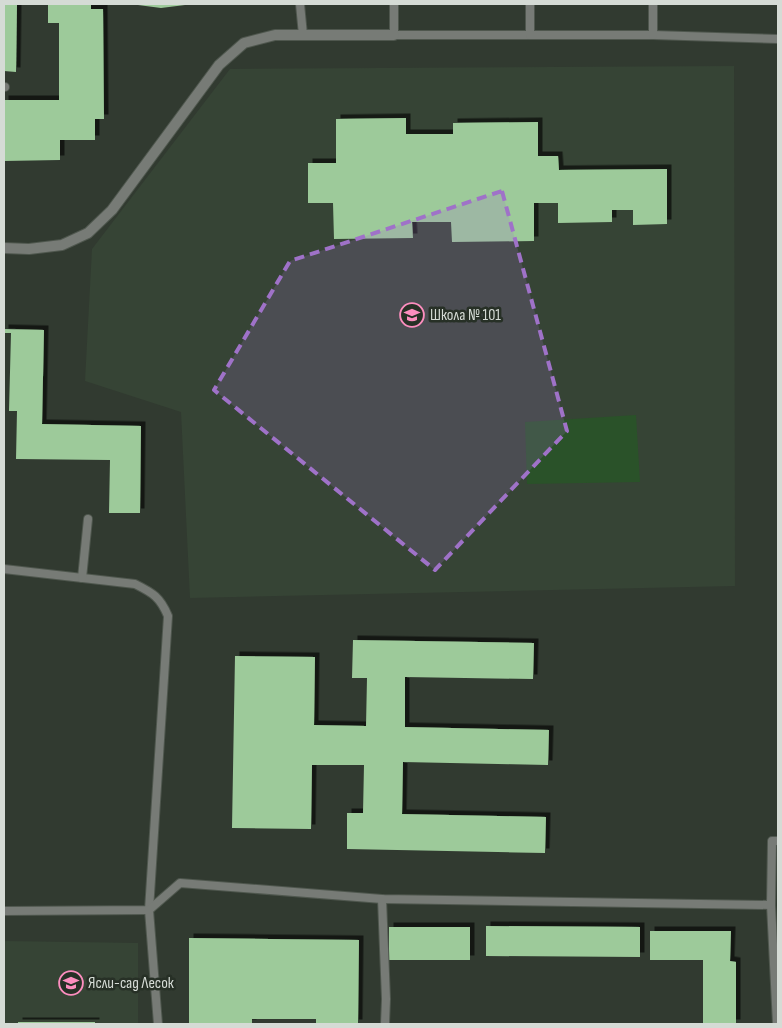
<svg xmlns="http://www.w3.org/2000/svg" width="782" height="1028" font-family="'Sofia Sans Condensed',sans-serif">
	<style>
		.built { fill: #364435 }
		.green { fill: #2a5229 }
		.building { fill: #9dca9a; filter: url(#shadow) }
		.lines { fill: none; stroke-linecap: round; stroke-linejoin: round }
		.lane-casing { stroke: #4f574e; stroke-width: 10 }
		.street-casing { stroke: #4f574e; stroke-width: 12 }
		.lane { stroke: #777b76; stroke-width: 8 }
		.street { stroke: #777b76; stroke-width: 10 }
		.marked { fill: #9f72c8; fill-opacity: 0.2; stroke: #9f72c8; stroke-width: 4; stroke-dasharray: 10 6; stroke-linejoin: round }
		.labels { text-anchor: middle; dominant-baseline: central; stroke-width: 5; stroke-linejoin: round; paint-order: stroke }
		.poi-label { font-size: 16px; fill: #d5dbd5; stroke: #273026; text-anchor: start }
	</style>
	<defs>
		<filter id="shadow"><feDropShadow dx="4.5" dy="-4.5" stdDeviation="0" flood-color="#0009"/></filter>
	</defs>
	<rect width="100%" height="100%" fill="#313a30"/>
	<g class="built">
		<path d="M734 66 735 586 190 598 181 412 85 381 92 249 230 69Z"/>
		<path d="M4 941 138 943V1024H4Z"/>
	</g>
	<path class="green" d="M636 415 640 482 527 484 525 422Z"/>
	<g class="building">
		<path d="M4 4H17L16 72 4 71Z"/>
		<path d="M48 4H91V9H103L104 119H95V140H60V160L4 161V100H59V23H48Z"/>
		<path d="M139 4H185V5L161 8 138 5Z"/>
		<path d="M406 118V134H453V123L538 122V156H558L559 170 667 169V224L633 225V210H612V222L558 223V203H534V241L452 242 451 222H412L413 238 334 239 333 203H308V163H336V119Z"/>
		<path d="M4 329 44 330 42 424 141 426 140 513H109L110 460 16 459 17 411H9L11 333H4Z"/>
		<path d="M353 640 534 643 533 679 405 677V727L549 730 548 765 403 762 402 814 546 817 545 853 347 849V813H363L364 765H312L311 829 232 828 235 656 315 657 314 725 366 726 367 678H352Z"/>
		<path d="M486 926 640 927V957L486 956Z"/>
		<rect x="389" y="927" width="81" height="33"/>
		<path d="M650 931H731L730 961 736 962V1024H703V960H650Z"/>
		<path d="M189 938 359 940 358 1024H316V1019H252V1024H189Z"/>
		<rect x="18" y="1022" width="77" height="2"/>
	</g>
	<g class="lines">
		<g class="lane-casing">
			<g id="lane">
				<path d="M300 4 303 35"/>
				<path d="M394 4V35H530"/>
				<path d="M530 4V35H653L778 39"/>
				<path d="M653 4V35"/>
				<path d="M4 87H5"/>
				<path d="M4 569 135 584C153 593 160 597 168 616L149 910 158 1024"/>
				<path d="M82 578 88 519"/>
				<path d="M382 899 386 999 385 1024"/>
				<path d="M771 905 777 1024"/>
				<path d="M4 911 149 910 180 883 382 899 771 905 772 841H778"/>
			</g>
		</g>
		<g class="street-casing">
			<path id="street" d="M4 248 29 249 62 245 88 233 112 210 219 65 244 43 275 35H394"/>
		</g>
		<use href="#lane" class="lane"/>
		<use href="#street" class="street"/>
	</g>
	<path class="marked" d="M502 191 567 431 435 570 214 390 290 261Z"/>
	<defs>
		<g id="school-ring" transform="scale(1.25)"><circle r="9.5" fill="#273026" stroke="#fd8ebf" stroke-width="1.5"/><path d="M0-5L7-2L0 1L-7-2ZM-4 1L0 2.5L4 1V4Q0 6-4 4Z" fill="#fd8ebf"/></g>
	</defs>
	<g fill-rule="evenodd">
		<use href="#school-ring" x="412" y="315"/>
		<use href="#school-ring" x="71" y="983"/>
	</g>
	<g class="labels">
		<g class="poi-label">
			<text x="430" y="315">Школа № 101</text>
			<text x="88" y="983">Ясли-сад Лесок</text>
		</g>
	</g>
	<rect width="782" height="1028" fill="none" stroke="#d5dbd5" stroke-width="10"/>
</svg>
